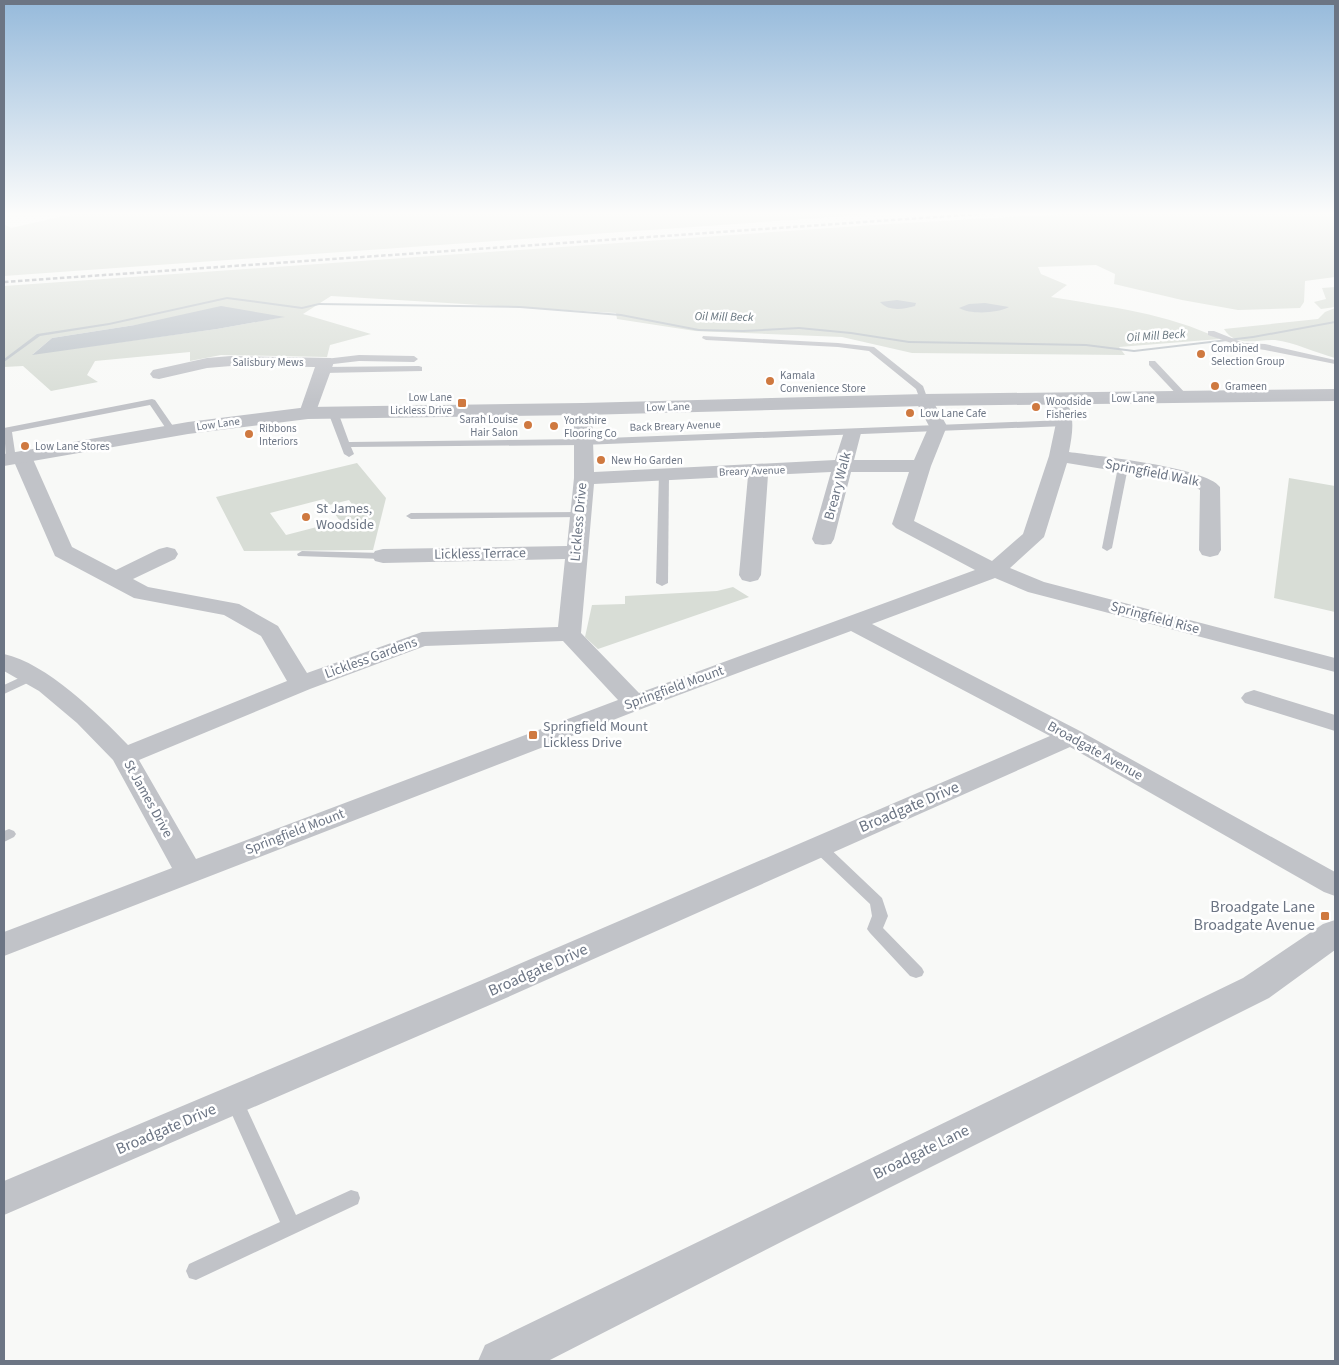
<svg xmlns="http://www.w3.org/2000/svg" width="1339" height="1365" font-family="'Source Sans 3',sans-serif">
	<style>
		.green { fill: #d8ddd6; fill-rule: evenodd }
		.water { fill: #bbc2c8 }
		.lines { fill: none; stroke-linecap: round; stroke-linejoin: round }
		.stream { fill: #bbc2c8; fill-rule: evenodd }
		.service { fill: #c1c3c8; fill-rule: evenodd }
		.minor { fill: #c1c3c8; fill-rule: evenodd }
		.tertiary { fill: #c1c3c8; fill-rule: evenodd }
		.rail { stroke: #a3a7ad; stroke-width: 2.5; stroke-dasharray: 4.5 2.5; stroke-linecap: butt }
		.poi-dot { fill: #cf7940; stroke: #fff; stroke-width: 2 }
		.labels { text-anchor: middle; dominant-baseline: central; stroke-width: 5; stroke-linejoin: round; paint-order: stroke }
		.far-poi-label { font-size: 11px; fill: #6c7584; stroke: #fff; text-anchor: start }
		.far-street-label { font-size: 11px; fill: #6c7584; stroke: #fff }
		.far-water-label { font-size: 12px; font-style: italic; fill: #67757f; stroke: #fff }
		.street-label { font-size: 14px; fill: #6c7584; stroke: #fff }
		.poi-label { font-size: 14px; fill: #6c7584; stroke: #fff; text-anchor: start }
		.near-street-label { font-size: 16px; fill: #6c7584; stroke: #fff }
		.near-poi-label { font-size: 16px; fill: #6c7584; stroke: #fff; text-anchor: end }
	</style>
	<rect width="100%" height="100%" fill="#f8f9f7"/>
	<g class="green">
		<path d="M81 212H903L4 276V224L11 228Z"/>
		<path d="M1097 212H1335V277L1305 281 1304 302 1300 308 1238 310 1182 300 1114 284 1115 274 1096 265 1038 267 1041 274 1067 285 1051 297C1109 307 1167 313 1220 339L1119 347 1125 355 912 353 842 337 695 331 617 319 616 313 331 296 303 314 371 334 330 345 327 357 221 355 190 361V352L95 361 87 375 98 382 51 391 23 366 4 367V286L888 224ZM283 317 217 329 33 354 52 338 135 325Z"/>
		<path d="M1335 287V307L1321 309 1314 302 1326 299 1322 288Z"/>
		<path d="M1335 308V358C1316 353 1294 342 1275 340 1256 339 1236 348 1224 329L1318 319 1325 312Z"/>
		<path d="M357 463 386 498 373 550 244 551 216 497ZM324 499 329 505 349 500 355 508 335 514 340 521 286 535 270 513Z"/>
		<path d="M1289 478 1335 486V612L1274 598Z"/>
		<path d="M733 587 749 597 598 649 585 637 592 605 625 604V596L717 591Z"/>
	</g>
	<g class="water">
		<path d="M897 300 916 303 915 306C904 309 889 312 880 302Z"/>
		<path d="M985 303 1009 307C998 313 971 315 959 308L969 304Z"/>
		<path d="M221 306 285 317 217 329 32 355 52 338 135 325Z"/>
	</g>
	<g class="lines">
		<path class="stream" d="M227 297 302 307 319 303 520 306 621 314 699 329 743 330 799 327 851 332 909 341 1086 344 1134 350 1253 336 1335 321V323L1253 338 1134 352 1086 346 909 343 851 334 799 329 743 332 699 331 621 316 520 308 319 305 302 309 227 299 109 325 40 336 4 362V359L37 334 109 323Z"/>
		<g class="service">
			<path d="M1208 331H1214L1244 343 1265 344 1335 360V364L1265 350 1243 347 1208 335Z"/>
			<path d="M703 336 838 343 874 347 923 386 928 400 921 402 916 389 869 351 838 347 706 340 702 338Z"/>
			<path d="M359 355 414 356 418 359 414 362 359 361 325 365 321 362 325 359Z"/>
			<path d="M1149 361H1155L1188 396V400H1182L1149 365Z"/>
			<path d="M419 366 422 367V371L323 373 319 370 323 367Z"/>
			<path d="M152 399 155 400 175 429V433H169L150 405 12 432 16 459 11 462 6 459 4 428Z"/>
			<path d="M333 409 338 412 349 442 582 439 1065 420 1070 423 1065 426 582 445 351 447 354 454 349 457 344 454 328 412Z"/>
			<path d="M1123 464 1128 467 1112 548 1107 551 1102 548 1118 467Z"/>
			<path d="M664 471 669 474 668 583 662 586 656 583 659 474Z"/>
			<path d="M579 512 584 515 583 517 411 519 406 516 411 513Z"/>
			<path d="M302 551 383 553 388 556 383 559 298 556 297 554Z"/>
			<path d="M32 672 38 676 36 679 4 694V685Z"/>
			<path d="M9 829 14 831 16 834 14 837 4 842V831Z"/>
			<path d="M818 841 823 842 882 898 888 916 883 928 922 968 924 972 922 976 916 978 910 976 870 933 867 929 872 916 870 904 813 850 811 846 813 842Z"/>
			<path d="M234 1092 240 1094 296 1215 351 1190 358 1192 360 1198 358 1204 196 1280 189 1278 186 1271 189 1264 280 1222 225 1099 228 1094Z"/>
		</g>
		<g class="minor">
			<path d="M231 356 331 358 334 362 314 417H302L299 413 315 367 231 366 207 368 159 379 153 378 150 374 153 370 207 358Z"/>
			<path d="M1056 393 1062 394C1076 414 1073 430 1069 452 1097 456 1206 467 1220 487L1221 550 1218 555 1210 557 1202 555 1199 550 1200 490 1188 483 1067 463 1044 537 1010 568 1044 582 1335 658V672L1028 592 995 578 872 624 1080 731 1335 872V896L1324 892 1070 747 506 998 4 1215V1181L482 980 1050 736 851 631 644 708 4 956V932L172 868 113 760 77 723 39 691 4 671V654C46 663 98 714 128 745L287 681 261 636 224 615 134 598 55 556 12 457 15 453H29L32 457 72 547 116 570 159 549 167 547 175 549 178 554 175 559 133 579 148 587 239 604 278 626 307 673 422 632 558 627 565 559 383 563 375 561 372 556 375 551 383 549 567 546 574 478V409L577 405H589L592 409 594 472 835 460 845 429H859L861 433 854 460H914L929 426 915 400 918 396H930L947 426 931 466 914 521 992 561 1023 534 1049 456 1056 423 1047 398 1050 394ZM831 472 812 539 815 544 823 545 831 544 834 539 851 472H909L892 524 896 528 975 570 639 693 581 633 594 484 748 476 739 575 742 580 750 582 758 580 761 575 768 475ZM563 641 618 700 196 859 139 760 310 689 425 646Z"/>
			<path d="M1254 690 1335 715V731L1245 703 1241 698 1245 693Z"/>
		</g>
		<g class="tertiary">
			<path d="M1335 389V401L924 406 583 415 308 419 188 434 4 466V454L188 422 308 407 583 403 924 394Z"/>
			<path d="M1335 920V950L1269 998 785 1240 548 1361H478L485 1345 1243 978 1323 924Z"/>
		</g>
		<path class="rail" d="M4 282 1007 212"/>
	</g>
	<linearGradient id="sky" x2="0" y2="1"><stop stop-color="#96badb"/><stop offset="0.53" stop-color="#fcfcfb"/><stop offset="1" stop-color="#fcfcfb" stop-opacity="0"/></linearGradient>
	<rect width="1339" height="403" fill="url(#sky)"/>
	<g class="poi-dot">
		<circle cx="1201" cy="354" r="5"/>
		<circle cx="770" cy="381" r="5"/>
		<circle cx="1215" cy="386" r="5"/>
		<rect x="457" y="398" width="10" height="10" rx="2.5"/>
		<circle cx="1036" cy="407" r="5"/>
		<circle cx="910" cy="413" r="5"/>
		<circle cx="528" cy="425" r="5"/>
		<circle cx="554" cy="426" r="5"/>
		<circle cx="249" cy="434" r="5"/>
		<circle cx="25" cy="446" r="5"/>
		<circle cx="601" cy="460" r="5"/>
		<circle cx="306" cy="517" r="5"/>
		<rect x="528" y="730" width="10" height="10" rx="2.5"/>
		<rect x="1320" y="911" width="10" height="10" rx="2.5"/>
	</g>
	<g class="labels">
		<g class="far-poi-label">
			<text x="1211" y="348">Combined<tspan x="1211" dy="13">Selection Group</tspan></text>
			<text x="780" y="375">Kamala<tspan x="780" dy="13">Convenience Store</tspan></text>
			<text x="1225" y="386">Grameen</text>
			<text x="452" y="397" text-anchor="end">Low Lane<tspan x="452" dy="13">Lickless Drive</tspan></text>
			<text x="1046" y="401">Woodside<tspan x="1046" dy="13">Fisheries</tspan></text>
			<text x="920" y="413">Low Lane Cafe</text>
			<text x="518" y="419" text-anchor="end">Sarah Louise<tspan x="518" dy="13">Hair Salon</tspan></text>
			<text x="564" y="420">Yorkshire<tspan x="564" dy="13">Flooring Co</tspan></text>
			<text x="259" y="428">Ribbons<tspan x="259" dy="13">Interiors</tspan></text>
			<text x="35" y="446">Low Lane Stores</text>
			<text x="611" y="460">New Ho Garden</text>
		</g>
		<g class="far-street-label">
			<text x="268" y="362">Salisbury Mews</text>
			<text x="1133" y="398">Low Lane</text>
			<text transform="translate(668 407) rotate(-2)">Low Lane</text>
			<text transform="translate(218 424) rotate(-8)">Low Lane</text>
			<text transform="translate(675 426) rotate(-2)">Back Breary Avenue</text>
			<text transform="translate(752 471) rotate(-2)">Breary Avenue</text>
		</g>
		<g class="far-water-label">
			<text transform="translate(724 317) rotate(1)">Oil Mill Beck</text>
			<text transform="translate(1156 336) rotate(-4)">Oil Mill Beck</text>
		</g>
		<g class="street-label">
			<text transform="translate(1152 473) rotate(11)">Springfield Walk</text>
			<text transform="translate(838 486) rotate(-75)">Breary Walk</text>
			<text transform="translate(579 522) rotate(-85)">Lickless Drive</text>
			<text transform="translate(480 554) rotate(-1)">Lickless Terrace</text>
			<text transform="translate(1155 618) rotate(15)">Springfield Rise</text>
			<text transform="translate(371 658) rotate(-20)">Lickless Gardens</text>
			<text transform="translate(674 688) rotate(-20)">Springfield Mount</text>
			<text transform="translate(1095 751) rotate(29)">Broadgate Avenue</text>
			<text transform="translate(148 799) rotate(61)">St James Drive</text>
			<text transform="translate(295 832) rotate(-21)">Springfield Mount</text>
		</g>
		<g class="poi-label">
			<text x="316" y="509">St James,<tspan x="316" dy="16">Woodside</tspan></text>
			<text x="543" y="727">Springfield Mount<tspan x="543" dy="16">Lickless Drive</tspan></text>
		</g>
		<g class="near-street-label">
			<text transform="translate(909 807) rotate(-23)">Broadgate Drive</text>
			<text transform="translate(538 970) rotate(-24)">Broadgate Drive</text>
			<text transform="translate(166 1129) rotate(-23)">Broadgate Drive</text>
			<text transform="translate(921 1152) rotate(-26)">Broadgate Lane</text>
		</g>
		<g class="near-poi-label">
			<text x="1315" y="907">Broadgate Lane<tspan x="1315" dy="18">Broadgate Avenue</tspan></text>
		</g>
	</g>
	<rect width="1339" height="1365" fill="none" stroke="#6c7584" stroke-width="10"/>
</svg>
